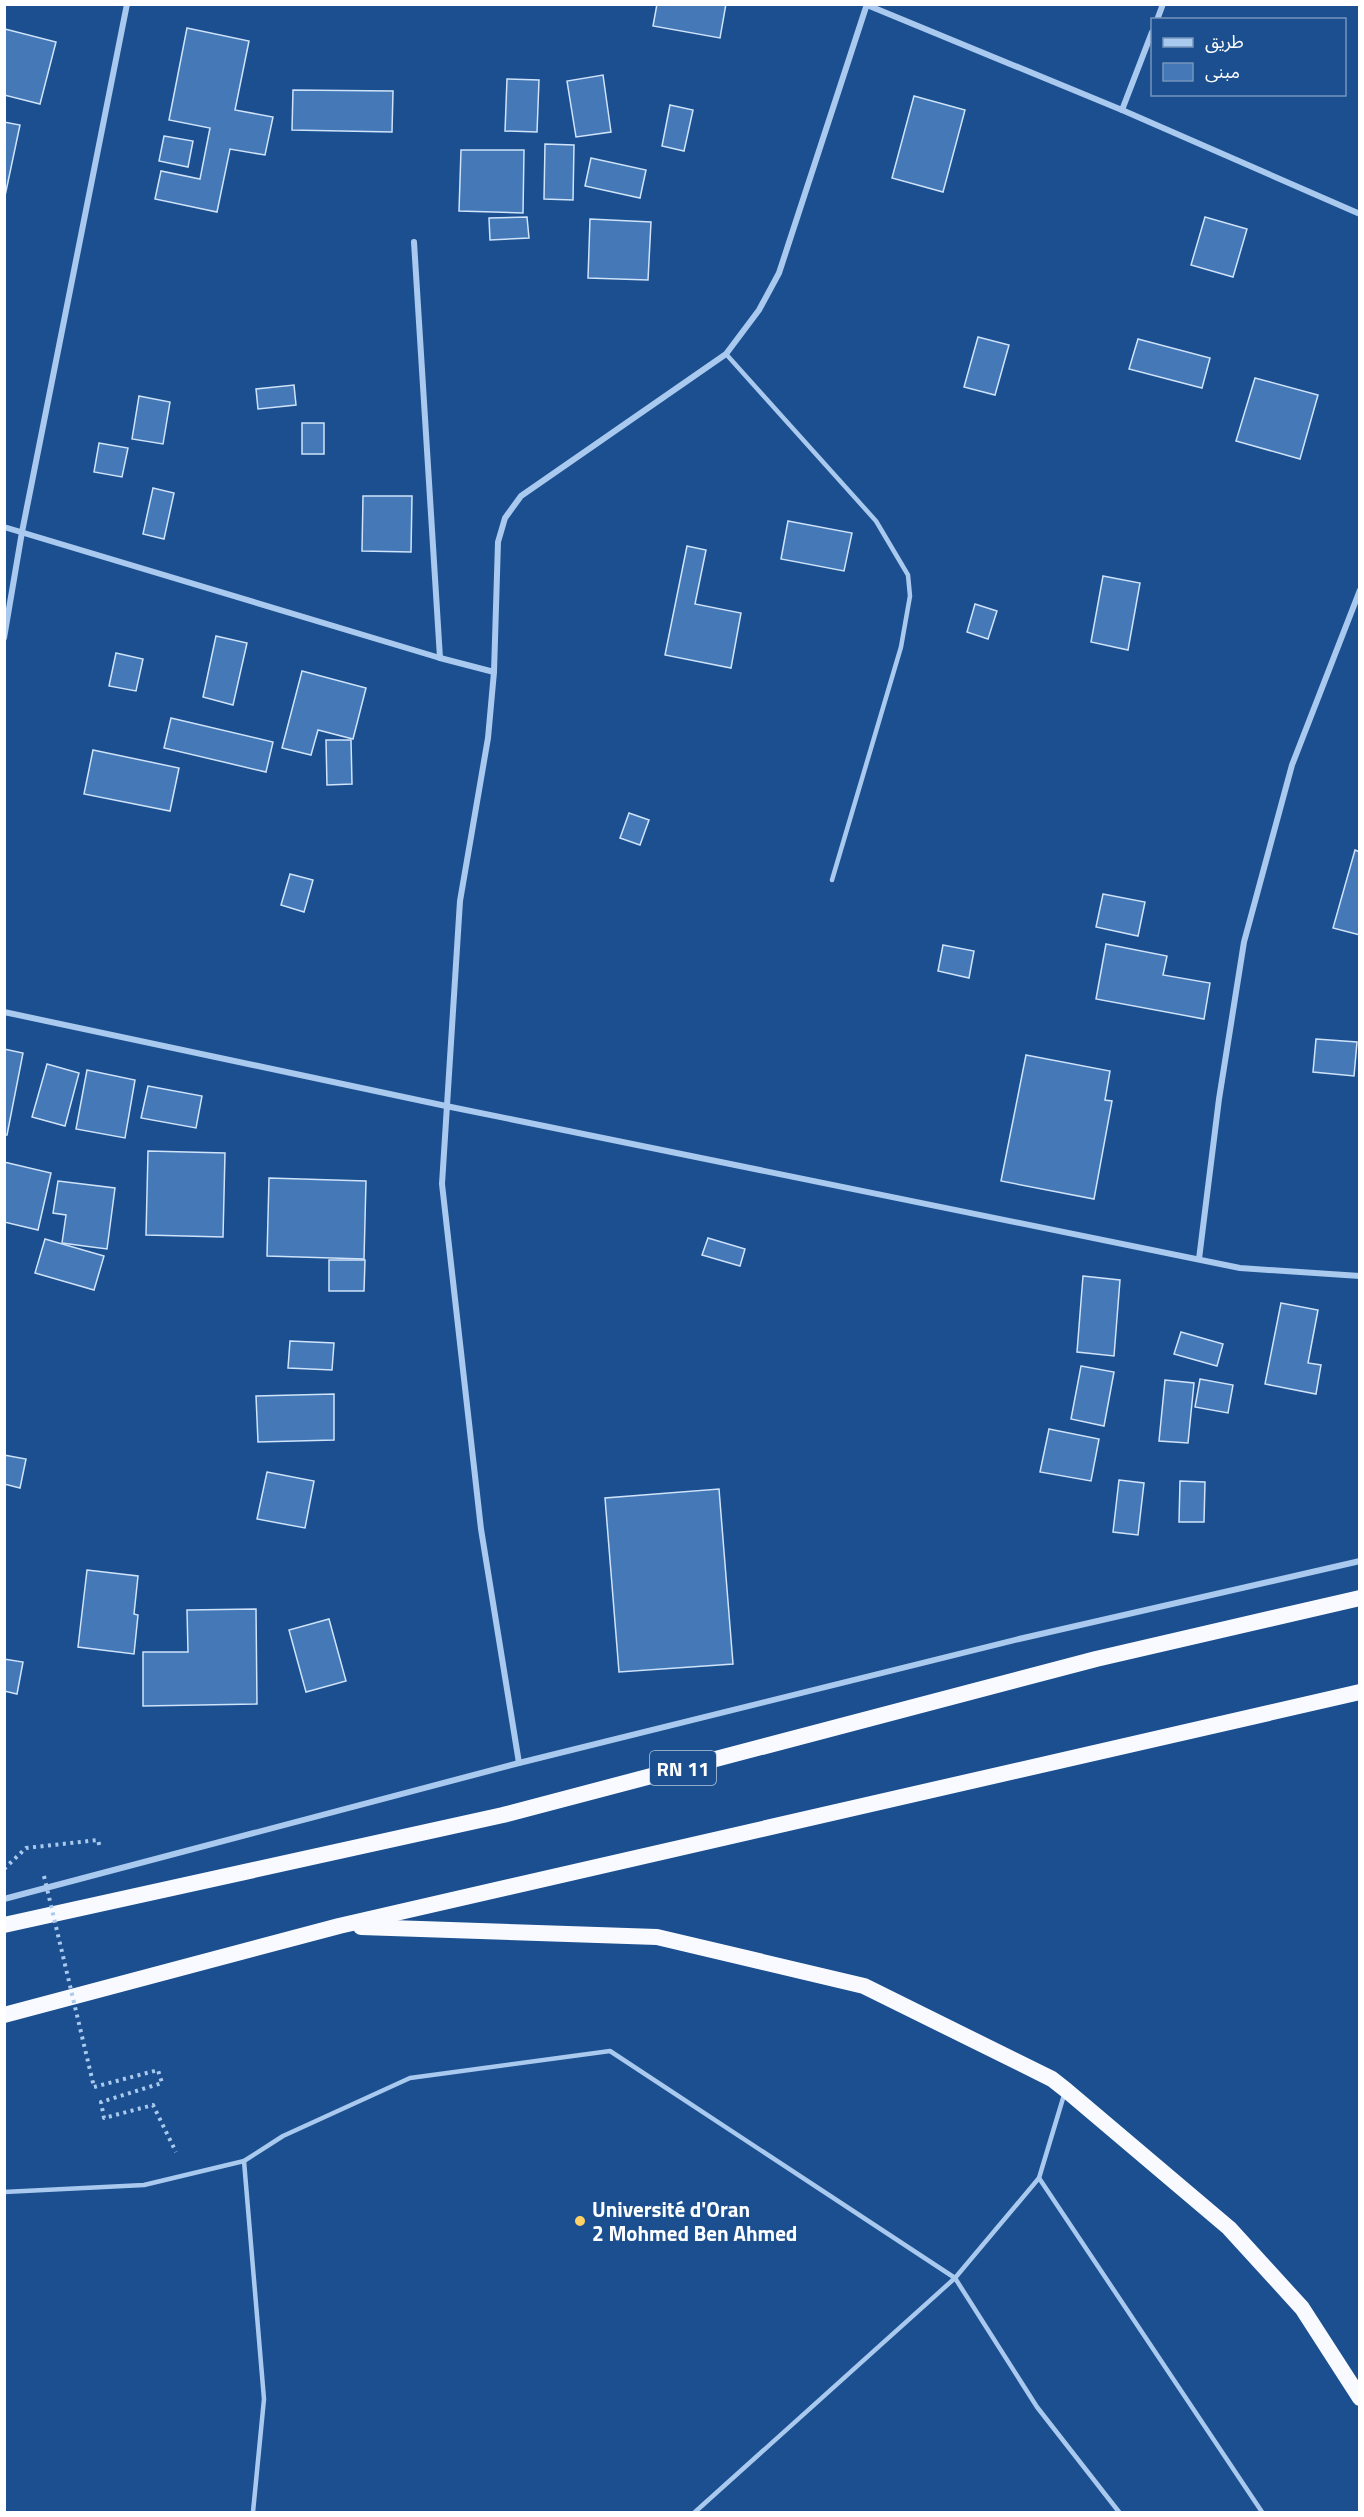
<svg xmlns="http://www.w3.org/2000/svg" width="1364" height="2517" font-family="'Titillium Web','Noto Sans Arabic',sans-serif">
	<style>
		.building { fill: #4478b7; stroke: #cfe3fa; stroke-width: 1.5 }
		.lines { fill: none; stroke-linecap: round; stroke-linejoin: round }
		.path { stroke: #a9c9ee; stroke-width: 4; stroke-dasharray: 3 4.5; stroke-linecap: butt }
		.service { stroke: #a9c9ee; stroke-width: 4.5 }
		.minor { stroke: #a9c9ee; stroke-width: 6 }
		.trunk { stroke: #f8faff; stroke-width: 16 }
		.path-bridge { stroke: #a9c9ee; stroke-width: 4; stroke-dasharray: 3 4.5; stroke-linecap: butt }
		.poi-dot { fill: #ffd166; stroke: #1b4f8f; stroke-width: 2 }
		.labels { text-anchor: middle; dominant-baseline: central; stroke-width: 4.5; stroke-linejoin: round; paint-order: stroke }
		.shield { fill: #1b4f8f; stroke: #bbcadd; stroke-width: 1.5 }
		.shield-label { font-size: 20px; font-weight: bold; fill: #fff }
		.poi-label { font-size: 21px; font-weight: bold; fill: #fff; stroke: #1b4f8f; text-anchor: start }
	</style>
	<rect width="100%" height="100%" fill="#1b4f8f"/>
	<g class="building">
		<path d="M657 4H726L720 38 653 26Z"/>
		<path d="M187 28 249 41 235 110 273 117 265 155 230 149 217 212 155 199 161 171 200 179 210 128 169 120Z"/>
		<path d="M5 29 56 42 40 104 4 95Z"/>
		<path d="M603 75 611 132 576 137 567 81Z"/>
		<path d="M507 79 539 80 537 132 505 131Z"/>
		<path d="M293 90 393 91 392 132 292 130Z"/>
		<path d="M914 96 965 110 943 192 892 178Z"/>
		<path d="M670 105 693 110 684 151 662 146Z"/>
		<path d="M4 122 20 125 5 196H4Z"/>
		<path d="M164 136 193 141 188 167 159 161Z"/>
		<path d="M545 144 574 145 573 200 544 199Z"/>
		<path d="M461 150H524L523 213 459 211Z"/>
		<path d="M591 158 646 170 640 198 585 186Z"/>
		<path d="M527 217 529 238 490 240 489 218Z"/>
		<path d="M1205 217 1247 229 1233 277 1191 265Z"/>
		<path d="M590 219 651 222 648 280 588 278Z"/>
		<path d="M978 337 1009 345 995 395 964 387Z"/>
		<path d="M1138 339 1210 358 1202 388 1129 369Z"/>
		<path d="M1255 378 1318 395 1300 459 1236 441Z"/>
		<path d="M294 385 296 405 258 409 256 389Z"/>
		<path d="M139 396 170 402 163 444 132 439Z"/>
		<rect x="302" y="423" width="22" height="31"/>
		<path d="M99 443 128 448 122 477 94 472Z"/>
		<path d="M153 488 174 493 164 539 143 534Z"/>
		<path d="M363 496H412L411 552 362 551Z"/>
		<path d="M788 521 852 533 844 571 781 559Z"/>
		<path d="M687 546 706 550 695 604 741 613 731 668 665 655Z"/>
		<path d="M1103 576 1140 583 1128 650 1091 642Z"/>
		<path d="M975 604 997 611 988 639 967 632Z"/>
		<path d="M216 636 247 643 233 705 203 697Z"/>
		<path d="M116 653 143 659 136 691 109 686Z"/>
		<path d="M302 671 366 688 353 739 318 730 311 755 282 748Z"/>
		<path d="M171 718 273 742 266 772 164 748Z"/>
		<path d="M326 740H351L352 784 327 785Z"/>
		<path d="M93 750 179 768 170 811 84 794Z"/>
		<path d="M629 813 649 820 640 845 620 838Z"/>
		<path d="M1355 850 1360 852V935L1333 928Z"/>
		<path d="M290 874 313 880 304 912 281 905Z"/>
		<path d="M1103 894 1145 902 1138 936 1096 927Z"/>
		<path d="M1106 944 1167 956 1163 975 1210 983 1204 1019 1096 999Z"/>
		<path d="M943 945 974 951 969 978 938 971Z"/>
		<path d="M1316 1039 1357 1042 1354 1076 1313 1072Z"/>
		<path d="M4 1049 23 1053 7 1135H4Z"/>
		<path d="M1026 1055 1110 1071 1105 1100 1112 1101 1094 1199 1001 1181Z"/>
		<path d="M47 1064 79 1073 65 1126 32 1117Z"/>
		<path d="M87 1070 135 1080 125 1138 76 1129Z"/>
		<path d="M148 1086 202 1096 196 1128 141 1118Z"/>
		<path d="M148 1151 225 1153 223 1237 146 1235Z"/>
		<path d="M4 1162 51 1173 38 1230 4 1222Z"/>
		<path d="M269 1178 366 1181 364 1259 267 1256Z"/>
		<path d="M58 1181 115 1188 107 1249 62 1243 66 1215 53 1213Z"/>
		<path d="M708 1238 745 1249 740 1266 702 1255Z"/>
		<path d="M45 1239 104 1256 94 1290 35 1273Z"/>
		<path d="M329 1260H365L364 1291H329Z"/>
		<path d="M1083 1276 1120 1280 1114 1356 1077 1352Z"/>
		<path d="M1281 1303 1318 1310 1308 1363 1321 1365 1316 1394 1265 1384Z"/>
		<path d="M1181 1332 1223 1344 1217 1366 1174 1354Z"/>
		<path d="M290 1341 334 1343 332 1370 288 1368Z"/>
		<path d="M1081 1366 1114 1372 1104 1426 1071 1419Z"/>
		<path d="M1200 1379 1233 1385 1228 1413 1195 1407Z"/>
		<path d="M1165 1380 1194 1383 1188 1443 1159 1441Z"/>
		<path d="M334 1394V1440L258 1442 256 1396Z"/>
		<path d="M1049 1429 1099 1439 1091 1481 1040 1472Z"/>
		<path d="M4 1455 26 1459 20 1488 4 1484Z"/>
		<path d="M267 1472 314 1481 305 1528 257 1519Z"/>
		<path d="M1119 1480 1144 1483 1138 1535 1113 1532Z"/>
		<path d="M1180 1481 1205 1482 1204 1522H1179Z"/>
		<path d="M719 1489 733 1664 619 1672 605 1498Z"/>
		<path d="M87 1570 138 1576 134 1614 138 1615 134 1654 78 1647Z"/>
		<path d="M256 1609 257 1704 143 1706V1652H188L187 1610Z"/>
		<path d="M329 1619 346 1681 306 1692 289 1630Z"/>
		<path d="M4 1659 23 1662 17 1694 4 1691Z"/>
	</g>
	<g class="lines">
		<g class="path">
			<path d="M4 1869 26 1848 98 1840 100 1848"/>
			<path d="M94 2087 158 2070 162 2083 101 2102 104 2118 153 2105 176 2152"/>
		</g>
		<g class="service">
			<path d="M726 354 876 521 908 575 910 596 901 647 832 880"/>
			<path d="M244 2161 283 2136 410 2078 610 2051 955 2278 1037 2407 1119 2512"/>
			<path d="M1039 2178 1262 2512"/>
			<path d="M4 2192 144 2185 244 2161 264 2399 253 2512"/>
			<path d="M695 2512 955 2278 1039 2178 1064 2095"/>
		</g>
		<g class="minor">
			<path d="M867 5 1122 110 1360 214"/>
			<path d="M1157 20 1163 4"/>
			<path d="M1122 110 1152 32"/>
			<path d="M414 242 440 658"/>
			<path d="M4 527 440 658 494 672"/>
			<path d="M4 638 22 532 127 4"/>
			<path d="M4 1012 446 1106 1240 1268 1360 1276"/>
			<path d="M1199 1259 1219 1099 1244 942 1292 765 1360 590"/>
			<path d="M519 1763 481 1529 442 1184 460 901 488 738 494 672 498 542 505 518 521 496 726 354 759 310 779 273 867 4"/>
			<path d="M4 1899 519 1763 1019 1639 1360 1561"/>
		</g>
		<g class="trunk">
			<path d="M4 1925 503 1815 1096 1659 1360 1598"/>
			<path d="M361 1927 657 1937 864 1986 1052 2079 1066 2090 1229 2228 1302 2308 1360 2398"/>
			<path d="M4 2015 339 1926 1360 1692"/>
		</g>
		<path class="path-bridge" d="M44 1876 94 2087"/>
	</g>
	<circle class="poi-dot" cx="580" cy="2221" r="6"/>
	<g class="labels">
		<rect class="shield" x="650" y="1751" width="66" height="34" rx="4.5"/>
		<g class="shield-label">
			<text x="683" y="1768">RN 11</text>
		</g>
		<g class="poi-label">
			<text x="592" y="2209">Université d'Oran<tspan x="592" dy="24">2 Mohmed Ben Ahmed</tspan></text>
		</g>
	</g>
	<rect width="1364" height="2517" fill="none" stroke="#ffffff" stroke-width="12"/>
	<rect x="1151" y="18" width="195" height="78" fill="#1b4f8f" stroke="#7695bc" stroke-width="1.5"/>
	<rect x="1163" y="38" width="30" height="9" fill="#a9c9ee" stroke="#7695bc" stroke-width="1.5"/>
	<text x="1205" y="48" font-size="18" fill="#ffffff">طريق</text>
	<rect x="1163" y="63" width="30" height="18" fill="#4478b7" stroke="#7695bc" stroke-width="1.5"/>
	<text x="1205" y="78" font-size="18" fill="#ffffff">مبنى</text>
</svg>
